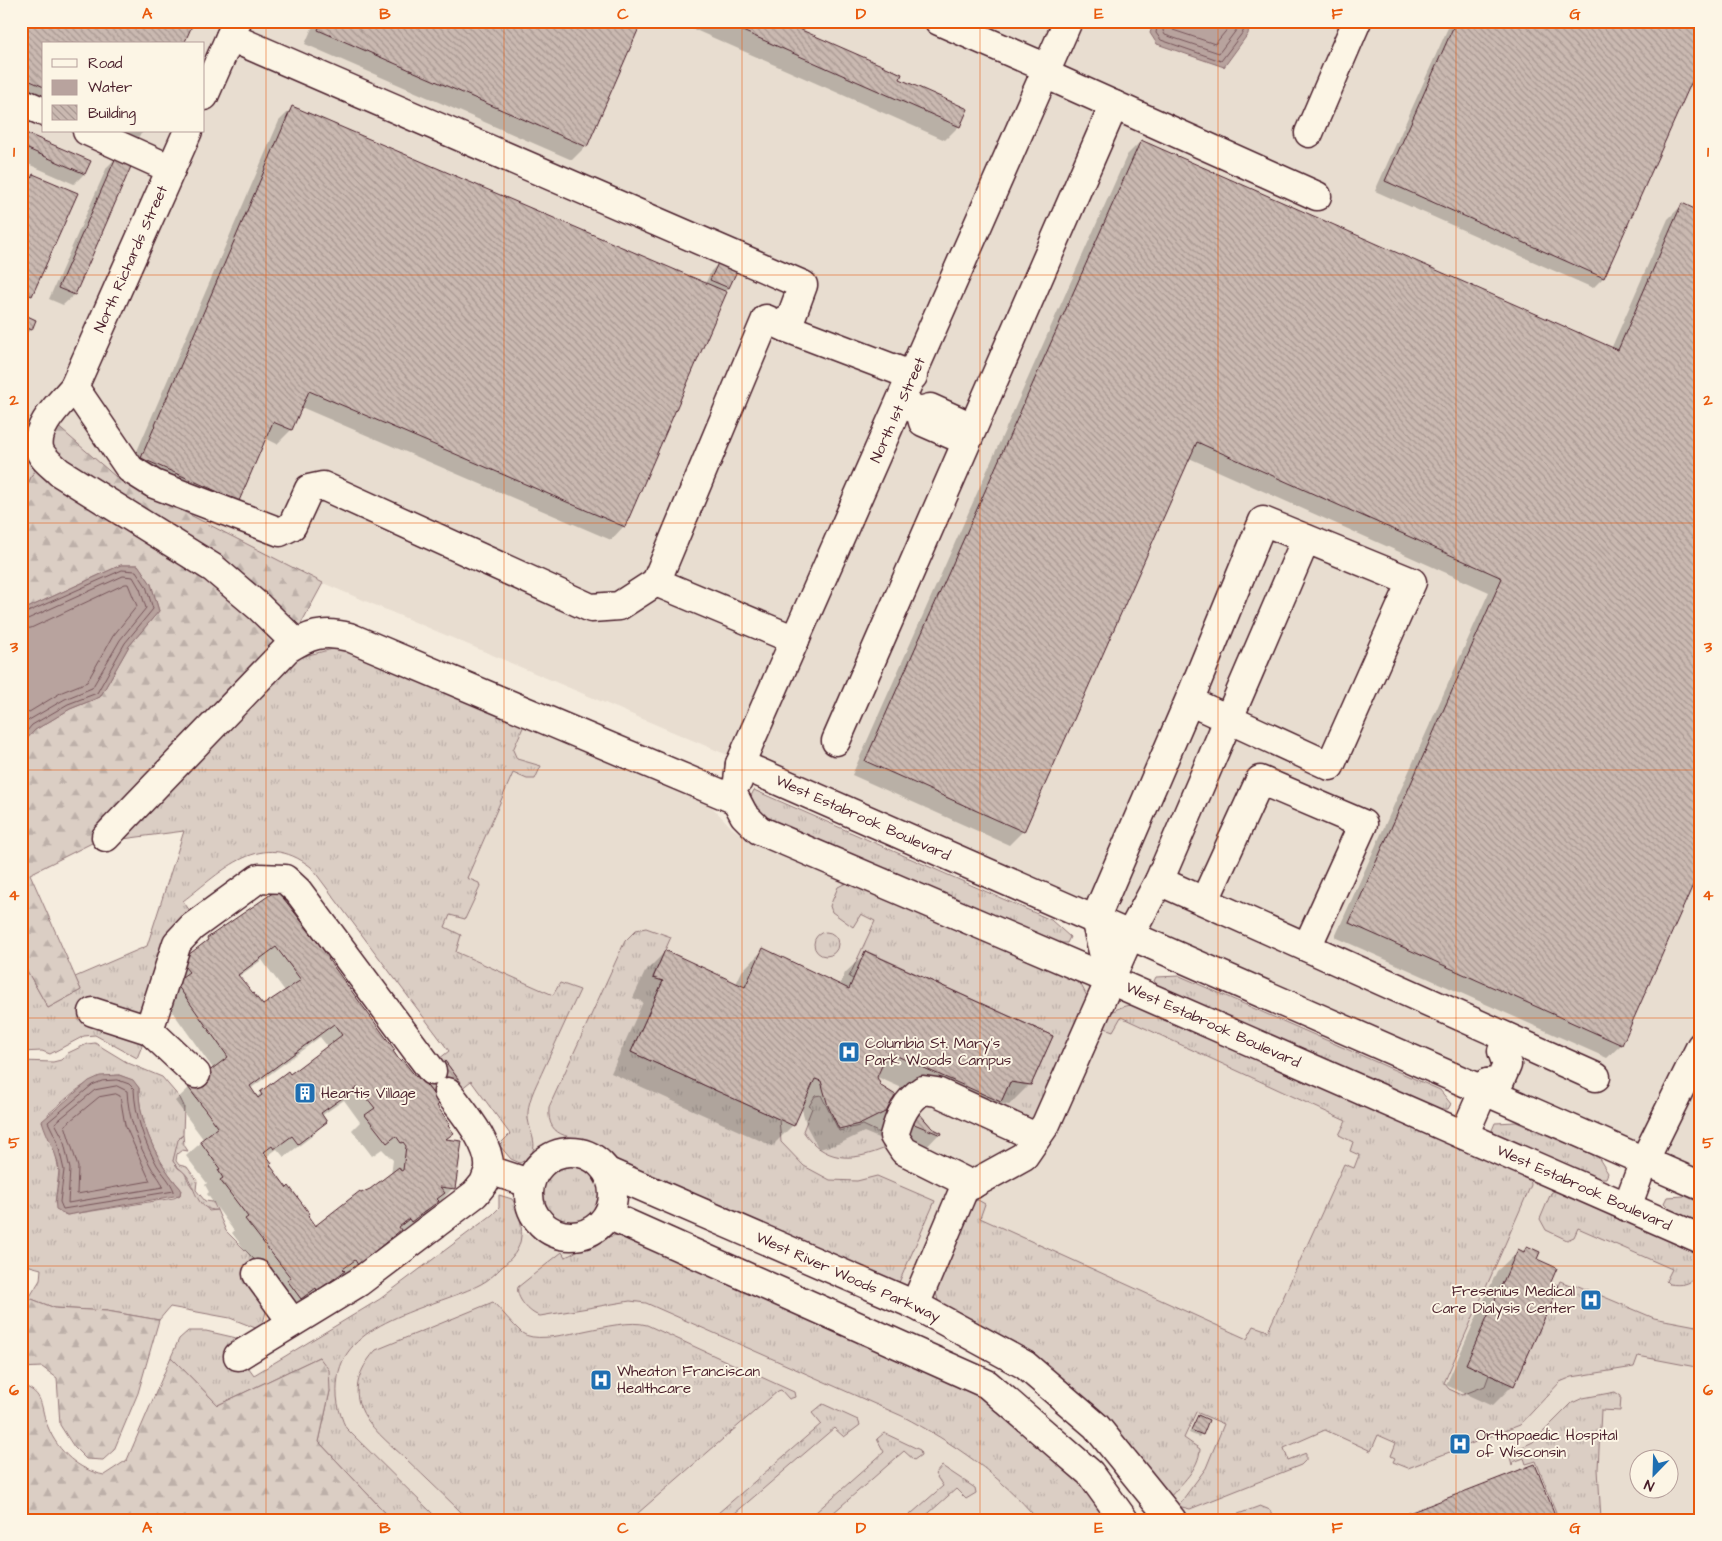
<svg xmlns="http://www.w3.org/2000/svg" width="1722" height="1541" font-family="'Architects Daughter',sans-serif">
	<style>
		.built { fill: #e8ddd0; fill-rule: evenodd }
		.grass { fill: url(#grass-tufts); stroke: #927678; fill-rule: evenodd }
		.forest { fill: url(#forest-firs); stroke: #927678 }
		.garden { fill: url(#garden-dots); stroke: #927678 }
		.water { fill: #b8a39e; stroke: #8c6e70 }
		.shadow { fill: #0003; fill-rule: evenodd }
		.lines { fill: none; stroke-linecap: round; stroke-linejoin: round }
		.shore { stroke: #765459; stroke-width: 1 }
		.building { fill: url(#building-back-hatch); stroke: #4a1f2b; fill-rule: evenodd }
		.minor-casing { stroke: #4a1f2b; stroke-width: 31 }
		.minor { stroke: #fcf5e5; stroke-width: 28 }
		.grid { fill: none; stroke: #e8590c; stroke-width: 1; stroke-opacity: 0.55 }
		.labels { text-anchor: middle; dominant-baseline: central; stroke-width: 4; stroke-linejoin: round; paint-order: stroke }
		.street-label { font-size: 15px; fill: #4a1f2b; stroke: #fcf5e5 }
		.poi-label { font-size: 15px; fill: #4a1f2b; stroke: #fcf5e5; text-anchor: start }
		.neatline { fill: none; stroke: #e8590c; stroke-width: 2 }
		.grid-label { font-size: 16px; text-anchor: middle; font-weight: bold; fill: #e8590c }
	</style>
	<defs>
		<pattern id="grass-tufts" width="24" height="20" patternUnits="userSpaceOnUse" patternTransform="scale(1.25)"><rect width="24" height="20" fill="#dbcec4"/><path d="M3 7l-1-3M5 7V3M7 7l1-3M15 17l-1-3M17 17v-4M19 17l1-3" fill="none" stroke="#bdb0a9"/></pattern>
		<pattern id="forest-firs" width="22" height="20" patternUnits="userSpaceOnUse" patternTransform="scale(1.25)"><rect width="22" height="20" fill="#dbcec4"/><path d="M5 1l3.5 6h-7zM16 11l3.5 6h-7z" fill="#bdb0a9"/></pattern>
		<pattern id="garden-dots" width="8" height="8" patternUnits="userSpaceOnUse" patternTransform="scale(1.25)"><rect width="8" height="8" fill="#dbcec4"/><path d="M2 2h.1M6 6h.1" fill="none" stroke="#bdb0a9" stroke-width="1.8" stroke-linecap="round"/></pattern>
		<pattern id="building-back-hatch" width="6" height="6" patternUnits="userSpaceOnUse" patternTransform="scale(1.25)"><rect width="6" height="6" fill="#cab9b1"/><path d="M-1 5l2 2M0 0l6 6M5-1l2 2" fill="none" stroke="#a69690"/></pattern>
	</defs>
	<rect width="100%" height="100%" fill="#f5ecde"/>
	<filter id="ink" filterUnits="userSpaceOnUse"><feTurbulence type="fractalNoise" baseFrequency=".02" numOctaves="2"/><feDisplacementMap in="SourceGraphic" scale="10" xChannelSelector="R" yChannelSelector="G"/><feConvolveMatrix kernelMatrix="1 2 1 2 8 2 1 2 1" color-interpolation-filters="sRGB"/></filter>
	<g filter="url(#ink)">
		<g class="built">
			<path d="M21 21H1701V1179L725 754 323 583 116 477 55 425 38 461 21 441ZM44 44H204V131H44Z"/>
			<path d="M504 714 700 800 712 807 733 829 747 838 1701 1253V1520H1187L1182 1508 1080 1397 613 1158 596 1144 570 1138 533 1154 397 965ZM1640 1458H1670V1488H1640Z"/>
			<path d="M522 1232 562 1252 588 1246 612 1235 1104 1520H333L218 1405Z"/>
		</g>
		<g class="grass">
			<path d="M21 441 38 461 21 500Z"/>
			<path d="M341 647 525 723 513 750 517 759 541 766 535 779H527L513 773 467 878 479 883 480 887 465 919 450 915 445 927 461 935 456 952 553 995 560 983 580 990C568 1016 556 1042 544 1068 538 1082 529 1097 528 1112 526 1133 547 1149 520 1163L511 1159 499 1145 510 1134 471 1081 461 1089 456 1087 461 1082 445 1061 440 1065 439 1059 449 1051 311 867C261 828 223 871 183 901L190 911 189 915 144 1006 139 1011 132 1014 144 1041 137 1058 95 1035 84 1036 50 1054 42 1051 21 1052V960L48 1008 81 990 75 977 147 946 184 831 115 840 296 658Z"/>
			<path d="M754 790 1051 920 1070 937 1067 943H1048L772 825 759 813 751 796Z"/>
			<path d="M848 882 1079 981 1089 1000 1035 1124 989 1106 995 1099 1001 1102 1010 1082 1031 1085 1053 1036 866 951 853 979 849 977 875 921 861 914 853 927 832 912 830 906 838 887Z"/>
			<path d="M646 928 671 937 653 977 663 981 631 1052 779 1119 781 1142 804 1166 830 1180 857 1181 877 1176 935 1201 897 1287 621 1165C613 1158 606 1150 597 1145 577 1134 546 1143 549 1107L625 941 636 930Z"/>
			<circle cx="826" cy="944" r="12"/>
			<path d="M1180 976 1440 1090 1451 1104 1448 1109H1426L1171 999 1154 981 1156 977Z"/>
			<path d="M1131 1005 1530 1177 1531 1185 1444 1383 1449 1389 1462 1395 1485 1386 1489 1375 1514 1385 1560 1281 1575 1287 1576 1285 1654 1318 1696 1326 1701 1316V1368L1638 1356 1634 1367 1572 1377 1560 1382 1520 1425 1408 1468 1393 1462 1395 1458 1391 1456 1396 1443 1378 1435 1371 1451 1325 1430 1284 1448 1288 1460 1306 1453V1460L1301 1465 1190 1509 1178 1506 1206 1468 1224 1424 1196 1412 1184 1438 1200 1449C1199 1469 1181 1484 1169 1498L939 1304 935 1289 970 1209 975 1201 978 1200 985 1204 980 1218 1247 1339 1254 1326 1268 1331 1344 1164 1354 1168 1359 1155 1350 1151 1353 1142 1339 1135 1346 1121 1121 1017 1113 1031 1105 1028 1104 1025C1110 1012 1116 1007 1131 1005Z"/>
			<path d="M95 1043 128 1063 162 1077 180 1098 184 1106 183 1135 180 1137 173 1161 178 1168 184 1172 190 1184 209 1211 217 1210 226 1231 258 1263 266 1312 263 1323 258 1329 230 1318 170 1307 159 1320 107 1311 55 1308 29 1298 40 1280 41 1269 30 1266 21 1256V1061L53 1062 61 1060 68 1053 87 1044ZM119 1075 132 1080 139 1088C138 1122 158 1164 181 1189L180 1195 174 1198 67 1215 61 1213 55 1203 59 1171 48 1114C73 1094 85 1077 119 1075Z"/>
			<path d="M821 1095 839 1131 863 1125 882 1134 883 1149C851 1162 824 1162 803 1131L812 1108 809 1106 815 1096Z"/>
			<path d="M1516 1122 1598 1157 1608 1173 1606 1178H1589L1510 1146 1492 1130 1495 1123Z"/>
			<circle cx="570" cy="1193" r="30"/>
			<path d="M1557 1189 1701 1251C1701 1275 1695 1288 1669 1284L1666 1281 1672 1269 1578 1228 1574 1237 1567 1240 1546 1230 1540 1219 1551 1193Z"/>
			<path d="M499 1195 512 1199C518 1208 523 1225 521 1236 520 1250 512 1258 502 1267 496 1273 489 1280 481 1284 438 1307 346 1319 338 1377 335 1396 338 1411 346 1428L439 1520H392L319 1442 330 1391 319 1357 218 1405 171 1357 179 1339 188 1331H206L241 1339 225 1349 236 1368 246 1364 254 1375 380 1299 492 1215 499 1208Z"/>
			<path d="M1685 1196 1701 1203V1227L1678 1217 1664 1203 1667 1197Z"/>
			<path d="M626 1234 965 1386C978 1395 993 1404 1006 1414 1028 1429 1100 1497 1107 1520H1038C1000 1475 954 1443 902 1416L646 1303 630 1301 540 1316C530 1314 515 1297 518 1287L562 1252 565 1257C572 1255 576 1251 583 1247 596 1240 611 1235 626 1234Z"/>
			<path d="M493 1302C503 1312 512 1324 522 1333 543 1349 616 1316 647 1325L794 1392 795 1397 789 1399 781 1390 778 1391 630 1520H469C448 1499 427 1479 405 1458 389 1443 368 1427 360 1406 352 1386 362 1365 376 1350Z"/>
			<path d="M1615 1392 1621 1396 1620 1411 1601 1410 1598 1469 1601 1520H1559L1536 1461 1526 1464 1524 1458 1513 1462 1512 1465 1509 1453 1533 1442 1572 1403 1583 1398Z"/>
			<path d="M823 1404 858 1420 860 1425 844 1437 834 1428 727 1520H710L821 1424 812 1413Z"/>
			<path d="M884 1433 920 1450 921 1455 914 1460 904 1451 825 1520H807L884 1452 877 1439Z"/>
			<path d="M942 1466 975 1488 976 1493 966 1499 956 1489 921 1520H904L943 1486 935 1474Z"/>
			<path d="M1260 1506 1270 1510 1274 1520H1222Z"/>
		</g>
		<g class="forest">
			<path d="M55 424 116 477 323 583 296 633 98 840 30 874 81 990 48 1008 21 960V745L35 730 70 709 100 697 129 646 159 611 151 584 138 565H121L21 611V500Z"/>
			<path d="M21 1284 29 1298 55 1308 107 1311 159 1320 138 1393 114 1450 103 1460 86 1459 74 1447 60 1425 57 1378 42 1367 21 1368Z"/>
			<path d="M171 1357 218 1405 319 1357 329 1370 330 1391 319 1442 392 1520H21V1385C46 1393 39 1407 48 1427 58 1452 79 1470 104 1475L127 1460Z"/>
		</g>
		<path class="garden" d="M183 1135 184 1145 188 1151 182 1150 177 1154 176 1161 179 1165 187 1167 197 1181 196 1190 205 1201 213 1202 217 1210C197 1211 196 1190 187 1176 183 1170 177 1168 173 1161L178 1140Z"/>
		<g class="water">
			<path d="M1154 21H1250L1248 34 1224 67 1157 44 1150 33Z"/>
			<path d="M121 565H138L151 584 159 611 129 646 100 697 70 709 35 730 21 745V611Z"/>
			<path d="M119 1075 133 1080 139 1088C138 1122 158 1164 181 1189L180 1195 67 1215 56 1209C54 1196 60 1183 59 1170 57 1152 47 1138 42 1121L89 1081 100 1076Z"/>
		</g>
		<g class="shadow">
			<path d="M21 21 44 44V106L21 96Z"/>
			<path d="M315 21H641L586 146 572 160 305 44Z"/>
			<path d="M675 21H778L898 79 959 126 945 140Z"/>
			<path d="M1451 21H1701V58L1603 278 1593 288 1375 191Z"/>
			<path d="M293 107 705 284 711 271 718 264 728 288 724 292 624 526 611 540 301 407 291 430 277 444 265 438 238 500 224 514 128 472 279 121Z"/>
			<path d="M100 131H144L130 145Z"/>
			<path d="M21 132 84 174 74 184 21 161Z"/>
			<path d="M1141 141 1611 349 1668 219 1682 205 1621 1045 1607 1058 1335 937 1489 592 1189 458 1023 831 1009 845 852 775 1127 155Z"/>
			<path d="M117 157 132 163 74 295 63 305 49 299 107 167Z"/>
			<path d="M34 175 31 295 21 305V188Z"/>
			<path d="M21 315 31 329 21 339Z"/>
			<path d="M277 891 392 1052 416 1079 445 1063 436 1106 447 1126 445 1140 453 1188 440 1202H437L424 1215 396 1234 343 1278 340 1274 329 1285 287 1312 277 1292 232 1233 234 1231 207 1194 209 1192 205 1185 207 1183 186 1156 204 1140 175 1101 189 1088 214 1070 162 997 167 976 208 939ZM262 960 285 991 262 1007 238 977ZM320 1037 328 1047 256 1097 250 1089ZM344 1100 360 1122 352 1130 372 1156 382 1149 393 1160 391 1175 315 1228 269 1165 266 1157 277 1149 284 1157 312 1136 325 1122 321 1116Z"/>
			<path d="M763 950 840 985 845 973 866 953 1030 1084 1009 1105 998 1103 979 1122 875 1076 880 1086 931 1129 940 1133 919 1155 864 1132 841 1143 819 1149 807 1127 801 1106 793 1125 772 1146 611 1073 643 1002 633 998 645 972 665 952 736 984 742 971Z"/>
			<path d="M1527 1247 1535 1260 1513 1385 1492 1406 1446 1385 1497 1271 1518 1251 1522 1252Z"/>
			<path d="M1198 1416 1208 1421 1199 1437 1189 1433Z"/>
		</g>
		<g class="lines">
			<g class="shore">
				<path d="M1158 21 1156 33 1161 40 1221 61 1243 32 1245 21"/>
				<path d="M1165 21 1163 31 1165 35 1219 53 1237 29 1238 21"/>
				<path d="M1172 21 1173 30 1215 44 1230 26 1231 21"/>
				<path d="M21 615 122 570 136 571 146 586 153 609 125 643 97 693 68 704 32 725 21 738"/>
				<path d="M21 622 123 576 133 577 140 589 146 608 120 640 92 688 65 699 29 720 21 728"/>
				<path d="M21 629 31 628 125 584H128L137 606 113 636 87 682 62 692 21 717"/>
				<path d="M118 1080 129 1084 134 1089C135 1115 144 1142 157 1165 162 1173 171 1182 174 1191L63 1209 60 1202 64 1170 57 1140 48 1122 92 1085 102 1081Z"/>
				<path d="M117 1086 127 1091C128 1117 138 1144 151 1167 154 1173 161 1179 163 1187L68 1203 70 1169 63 1138 55 1123 95 1090Z"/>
				<path d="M116 1094 120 1096 125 1125 150 1181 77 1194 78 1167 65 1125 99 1097Z"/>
			</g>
		</g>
		<g class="building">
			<path d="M21 21H194L184 44H44V87L21 77Z"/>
			<path d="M322 21H642L587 147 318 30Z"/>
			<path d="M720 21H781L902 74 900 79 968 109 960 127Z"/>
			<path d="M1456 21H1701V61L1604 278 1385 181Z"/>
			<path d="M292 106 727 292 625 527 309 391 292 430 273 422 239 501 141 458Z"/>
			<path d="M21 131 91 161 85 174 21 146Z"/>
			<path d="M1141 140 1618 350 1682 203 1701 212V867L1622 1045 1349 923 1502 578 1197 442 1024 832 865 761Z"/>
			<path d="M117 155 133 162 75 295 58 288Z"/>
			<path d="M33 174 78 193 32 296 21 291V201Z"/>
			<path d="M718 263 737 271 729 288 710 280Z"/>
			<path d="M21 313 36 320 32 330 25 327 21 336Z"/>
			<path d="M277 890 330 958 328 959 395 1050 393 1051 400 1061 402 1059 416 1077 419 1075 440 1103 437 1106 450 1124 448 1126 454 1133 446 1139 462 1141 455 1189 440 1187 445 1193 437 1199 439 1201 411 1222 409 1219 399 1227 401 1230 358 1265 355 1260 343 1269 345 1271 317 1291 316 1288 301 1299 287 1280 291 1278 245 1219 248 1217 220 1180 223 1178 218 1170 220 1169 200 1141 218 1127 188 1087 228 1057 175 982 189 972 180 961 208 940 207 938ZM276 947 301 980 263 1005 238 975ZM334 1024 342 1035 290 1074 288 1071 260 1092 262 1095 258 1098 250 1086ZM358 1087 375 1108 365 1115 387 1143 396 1136 401 1143 403 1142 406 1146 403 1170 401 1171 399 1167 370 1189 361 1193 360 1191 315 1226 308 1216 310 1214 289 1186 287 1188 270 1165 272 1163 264 1152 272 1146 274 1149 292 1136 298 1144 327 1122 321 1113Z"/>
			<path d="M763 948 849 989 865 951 1053 1036 1031 1085 1010 1082 1001 1102 888 1052 877 1077 881 1086 912 1105 932 1128 942 1133 941 1135 885 1112 863 1123 839 1129 828 1106 821 1081 815 1079 794 1126 631 1052 663 981 653 978 665 950 745 987Z"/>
			<path d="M445 1061 461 1083 438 1100 421 1078Z"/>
			<path d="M1527 1246 1540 1252 1537 1259 1557 1268 1551 1282 1559 1286 1514 1386 1466 1364 1518 1249 1524 1252Z"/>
			<path d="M1198 1415 1209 1420 1203 1435 1191 1430Z"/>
			<path d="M1535 1464 1557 1520H1391Z"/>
		</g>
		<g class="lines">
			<g class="minor-casing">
				<g id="minor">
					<path d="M939 21 1047 68"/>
					<path d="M230 37 803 285 787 328 913 376"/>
					<path d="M1045 74 1317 196"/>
					<path d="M204 96 237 21"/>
					<path d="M21 102 44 112"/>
					<path d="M87 131 171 169"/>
					<path d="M188 131 74 387C61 403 35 425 39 448 41 458 52 465 59 472L213 568 259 607 296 643"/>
					<path d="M1309 133 1357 21"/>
					<path d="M787 328 766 319 656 582 795 640"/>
					<path d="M74 387 130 469 154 484 280 532 292 526 309 489 323 486 591 608 619 606 656 582"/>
					<path d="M901 403 920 411 930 408 961 422 965 433 955 436 923 422 920 411"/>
					<path d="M836 741 1114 105"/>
					<path d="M740 764 1701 1186"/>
					<path d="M738 781 740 764 1068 21"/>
					<path d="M736 800 744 815 759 830 1110 980 1701 1239"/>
					<path d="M106 837 287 649C309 635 323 630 349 637L736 800"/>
					<path d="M1159 881 1596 1077"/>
					<path d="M1205 900 1260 780 1363 824 1307 947"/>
					<path d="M1110 980 1095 919 1189 701 1263 521 1412 582 1330 766 1189 701"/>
					<path d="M93 1012 149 1030 196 1074"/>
					<path d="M149 1030 177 943 192 927 259 878 285 879 298 891 432 1071"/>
					<path d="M1487 1083 1500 1081 1507 1065 1502 1051 1508 1038"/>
					<path d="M448 1092C463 1112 492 1145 489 1170L529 1183"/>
					<path d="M1464 1135 1487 1083"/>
					<circle cx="571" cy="1194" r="42"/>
					<path d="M608 1172 915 1305 1025 1365 1096 1426 1172 1520"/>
					<path d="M972 1185 904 1151 894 1136C899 1117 906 1101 923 1090L937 1092 1036 1137"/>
					<path d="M1627 1207 1644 1161 1701 1046"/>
					<path d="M608 1215 987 1384 1090 1473 1124 1520"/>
					<path d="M257 1274 292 1322"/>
					<path d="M915 1305 964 1189 1024 1156 1046 1124 1130 935 1159 881 1306 539"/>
					<path d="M238 1356 359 1282 475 1194 484 1183 489 1170"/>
				</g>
			</g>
			<use href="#minor" class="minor"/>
		</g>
	</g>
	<path class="grid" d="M266 21V1520M504 21V1520M742 21V1520M980 21V1520M1218 21V1520M1456 21V1520M21 275H1701M21 523H1701M21 770H1701M21 1018H1701M21 1266H1701"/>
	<defs>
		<g id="hospital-square" transform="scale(1.125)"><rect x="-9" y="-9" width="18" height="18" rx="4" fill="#1f6fb2" stroke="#fcf5e5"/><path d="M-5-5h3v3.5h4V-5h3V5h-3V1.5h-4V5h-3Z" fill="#fff"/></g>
		<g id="building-square" transform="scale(1.125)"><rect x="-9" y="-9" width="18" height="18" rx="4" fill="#1f6fb2" stroke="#fcf5e5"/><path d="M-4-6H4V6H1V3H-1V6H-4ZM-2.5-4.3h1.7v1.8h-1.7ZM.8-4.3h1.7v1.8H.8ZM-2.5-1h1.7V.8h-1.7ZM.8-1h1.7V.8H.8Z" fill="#fff"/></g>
	</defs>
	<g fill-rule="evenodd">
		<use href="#hospital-square" x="849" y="1052"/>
		<use href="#building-square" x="305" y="1093"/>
		<use href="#hospital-square" x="1591" y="1300"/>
		<use href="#hospital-square" x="601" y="1380"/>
		<use href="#hospital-square" x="1460" y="1444"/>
	</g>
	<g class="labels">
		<g class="street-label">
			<text transform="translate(131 259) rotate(-66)">North Richards Street</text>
			<text transform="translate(898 410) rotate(-66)">North 1st Street</text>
			<text transform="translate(863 818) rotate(24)">West Estabrook Boulevard</text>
			<text transform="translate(1213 1025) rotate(24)">West Estabrook Boulevard</text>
			<text transform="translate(1584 1188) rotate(24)">West Estabrook Boulevard</text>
			<text transform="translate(848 1277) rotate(24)">West River Woods Parkway</text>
		</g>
		<g class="poi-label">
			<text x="865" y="1043">Columbia St. Mary's<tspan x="865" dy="17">Park Woods Campus</tspan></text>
			<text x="321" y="1093">Heartis Village</text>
			<text x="1575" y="1291" text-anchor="end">Fresenius Medical<tspan x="1575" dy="17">Care Dialysis Center</tspan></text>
			<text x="617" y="1371">Wheaton Franciscan<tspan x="617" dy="17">Healthcare</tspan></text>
			<text x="1476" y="1435">Orthopaedic Hospital<tspan x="1476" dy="17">of Wisconsin</tspan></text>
		</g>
	</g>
	<rect width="1722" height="1541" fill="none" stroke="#fcf5e5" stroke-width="55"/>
	<rect x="42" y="42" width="162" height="90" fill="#fcf5e5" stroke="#b59f9b"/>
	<rect x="52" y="59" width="25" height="8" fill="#fcf5e5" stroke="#b59f9b"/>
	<text x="88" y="68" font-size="15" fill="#4a1f2b">Road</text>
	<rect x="52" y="80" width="25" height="15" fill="#b8a39e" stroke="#b59f9b"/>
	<text x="88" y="92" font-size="15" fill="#4a1f2b">Water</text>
	<rect x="52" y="105" width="25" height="15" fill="url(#building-back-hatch)" stroke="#b59f9b"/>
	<text x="88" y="118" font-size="15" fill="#4a1f2b">Building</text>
	<g transform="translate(1654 1474) rotate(203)"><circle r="24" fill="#fcf5e5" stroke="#b59f9b"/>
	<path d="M0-4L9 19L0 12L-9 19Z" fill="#1f6fb2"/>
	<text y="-8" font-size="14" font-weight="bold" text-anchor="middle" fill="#4a1f2b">N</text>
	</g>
	<rect x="28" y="28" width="1666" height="1486" class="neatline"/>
	<g class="grid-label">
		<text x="147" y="19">A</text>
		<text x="385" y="19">B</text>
		<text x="623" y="19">C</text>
		<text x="861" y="19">D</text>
		<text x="1099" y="19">E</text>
		<text x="1337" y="19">F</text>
		<text x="1575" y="19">G</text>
		<text x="14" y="157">1</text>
		<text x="1708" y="157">1</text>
		<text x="14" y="405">2</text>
		<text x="1708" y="405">2</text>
		<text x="14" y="652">3</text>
		<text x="1708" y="652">3</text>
		<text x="14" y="900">4</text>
		<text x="1708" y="900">4</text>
		<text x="14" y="1148">5</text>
		<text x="1708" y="1148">5</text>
		<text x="14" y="1395">6</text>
		<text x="1708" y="1395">6</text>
		<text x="147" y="1533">A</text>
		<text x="385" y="1533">B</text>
		<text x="623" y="1533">C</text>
		<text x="861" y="1533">D</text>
		<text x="1099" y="1533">E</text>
		<text x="1337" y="1533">F</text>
		<text x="1575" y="1533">G</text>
	</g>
</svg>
